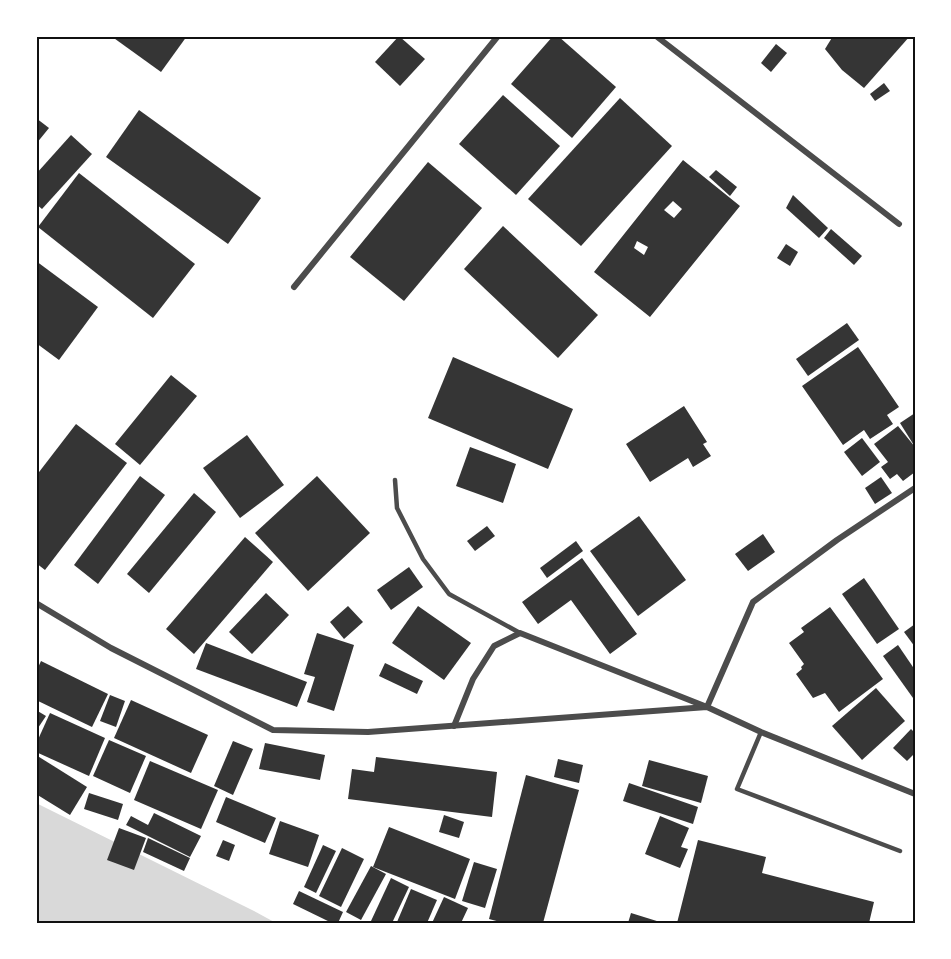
<svg xmlns="http://www.w3.org/2000/svg" width="951" height="959" font-family="'Titillium Web',sans-serif">
	<style>
		.water { fill: #d9d9d9 }
		.building { fill: #353535; fill-rule: evenodd }
		.lines { fill: none; stroke-linecap: round; stroke-linejoin: round }
		.service { stroke: #4c4c4c; stroke-width: 4.5 }
		.minor { stroke: #4c4c4c; stroke-width: 6 }
		.neatline { fill: none; stroke: #111; stroke-width: 2 }
	</style>
	<rect width="100%" height="100%" fill="#fff"/>
	<path class="water" d="M36 803 254 911 276 923H36Z"/>
	<g class="building">
		<path d="M111 36H187L161 72Z"/>
		<path d="M399 36 425 59 400 86 375 62Z"/>
		<path d="M553 36H558L616 87 572 138 511 84Z"/>
		<path d="M833 36H910L864 88 842 70 825 49Z"/>
		<path d="M776 44 787 53 771 72 761 63Z"/>
		<path d="M884 83 890 91 875 101 870 94Z"/>
		<path d="M503 95 560 146 516 195 459 144Z"/>
		<path d="M620 98 672 146 581 246 528 199Z"/>
		<path d="M139 110 261 198 228 244 106 157Z"/>
		<path d="M36 118 49 128 36 144Z"/>
		<path d="M71 135 92 154 42 209 36 204V174Z"/>
		<path d="M683 160 740 206 650 317 594 272ZM673 201 682 209 674 218 664 210ZM637 241 648 247 644 255 634 248Z"/>
		<path d="M428 162 482 208 404 301 350 257Z"/>
		<path d="M716 170 737 187 730 196 709 177Z"/>
		<path d="M79 173 195 264 153 318 38 227Z"/>
		<path d="M793 195 828 228 819 238 786 208Z"/>
		<path d="M503 226 598 315 558 358 464 269Z"/>
		<path d="M831 229 862 256 854 265 824 238Z"/>
		<path d="M786 244 798 252 790 266 777 258Z"/>
		<path d="M36 261 98 307 59 360 36 343Z"/>
		<path d="M847 323 859 340 808 376 796 359Z"/>
		<path d="M858 347 899 407 887 415 893 424 870 439 864 430 843 445 802 386Z"/>
		<path d="M453 357 573 409 548 469 428 418Z"/>
		<path d="M171 375 197 396 140 465 115 444Z"/>
		<path d="M684 406 707 442 703 444 711 456 693 467 688 458 650 482 626 444Z"/>
		<path d="M915 413V447L900 423Z"/>
		<path d="M76 424 127 463 45 570 36 563V476Z"/>
		<path d="M898 426 915 447V472L903 481 897 474 890 479 881 467 888 462 874 444Z"/>
		<path d="M247 435 284 485 240 518 203 468Z"/>
		<path d="M862 438 880 462 862 476 844 452Z"/>
		<path d="M470 447 516 464 503 503 456 486Z"/>
		<path d="M140 476 165 495 98 584 74 565Z"/>
		<path d="M317 476 370 533 308 591 255 533Z"/>
		<path d="M881 477 892 493 875 504 865 488Z"/>
		<path d="M194 493 216 512 149 593 127 574Z"/>
		<path d="M639 516 686 580 638 616 590 551Z"/>
		<path d="M487 526 495 536 475 551 467 541Z"/>
		<path d="M763 534 775 552 748 571 735 554Z"/>
		<path d="M245 537 273 562 194 654 166 629Z"/>
		<path d="M576 541 583 551 547 578 540 568Z"/>
		<path d="M582 558 637 634 610 654 571 600 538 624 522 602Z"/>
		<path d="M409 567 423 587 391 610 377 590Z"/>
		<path d="M864 578 899 629 877 644 842 594Z"/>
		<path d="M266 593 289 615 252 654 229 632Z"/>
		<path d="M348 606 363 622 344 639 330 622Z"/>
		<path d="M418 606 471 643 444 680 392 643Z"/>
		<path d="M830 607 883 679 839 712 825 693 813 698 796 674 802 669 801 667 804 664 789 643 804 632 801 628Z"/>
		<path d="M915 624V647L904 632Z"/>
		<path d="M317 633 354 645 334 711 307 702 315 677 304 674Z"/>
		<path d="M206 643 307 682 297 707 196 669Z"/>
		<path d="M898 645 915 670V697L913 698 883 656Z"/>
		<path d="M41 661 108 694 92 727 36 700V672Z"/>
		<path d="M385 663 423 681 417 694 379 676Z"/>
		<path d="M876 688 905 721 862 760 832 726Z"/>
		<path d="M110 695 125 701 116 727 100 721Z"/>
		<path d="M131 700 208 735 191 773 114 738Z"/>
		<path d="M36 710 46 716 36 731Z"/>
		<path d="M50 713 105 738 89 776 36 752V744Z"/>
		<path d="M911 729 915 733V753L907 761 893 748Z"/>
		<path d="M109 740 146 756 130 793 93 776Z"/>
		<path d="M233 741 253 749 233 795 214 786Z"/>
		<path d="M265 743 325 755 320 780 259 769Z"/>
		<path d="M36 755 87 787 70 815 36 794Z"/>
		<path d="M376 757 497 772 492 817 348 799 352 769 374 772Z"/>
		<path d="M558 759 583 765 579 783 554 777Z"/>
		<path d="M649 760 708 776 701 803 642 786Z"/>
		<path d="M150 761 218 790 201 829 134 800Z"/>
		<path d="M526 775 579 790 543 923H504L489 919Z"/>
		<path d="M629 783 698 807 693 824 623 801Z"/>
		<path d="M89 793 123 804 118 820 84 809Z"/>
		<path d="M226 797 276 818 265 843 216 822Z"/>
		<path d="M154 813 201 836 190 857 126 825 131 816 148 825Z"/>
		<path d="M444 815 464 822 459 838 439 832Z"/>
		<path d="M660 816 689 828 681 847 688 849 680 868 645 854Z"/>
		<path d="M280 821 319 835 308 867 269 854Z"/>
		<path d="M389 827 470 859 455 899 373 867Z"/>
		<path d="M119 828 146 838 134 870 107 860Z"/>
		<path d="M148 838 190 858 184 871 143 852Z"/>
		<path d="M223 840 235 845 229 861 216 856Z"/>
		<path d="M698 840 766 857 762 873 874 902 869 923H677Z"/>
		<path d="M323 845 336 851 316 893 304 887Z"/>
		<path d="M342 848 364 859 341 907 319 896Z"/>
		<path d="M474 862 497 869 485 908 462 901Z"/>
		<path d="M371 866 386 874 361 920 346 912Z"/>
		<path d="M391 878 409 887 392 923H375L371 921Z"/>
		<path d="M411 889 437 900 427 923 397 922Z"/>
		<path d="M299 891 343 912 338 923H332L293 904Z"/>
		<path d="M444 897 468 908 461 923H432Z"/>
		<path d="M631 913 660 922V923H628Z"/>
	</g>
	<g class="lines">
		<g class="service">
			<path d="M395 480 397 508 423 559 449 594 520 633"/>
			<path d="M761 732 737 789 900 851"/>
		</g>
		<g class="minor">
			<path d="M656 36 899 224"/>
			<path d="M294 287 498 36"/>
			<path d="M36 603 111 648 273 730 368 732 707 707 761 732 915 794"/>
			<path d="M454 726 473 679 494 646 520 633 707 707 753 602 837 540 915 488"/>
		</g>
	</g>
	<rect width="951" height="959" fill="none" stroke="#ffffff" stroke-width="75"/>
	<rect x="38" y="38" width="876" height="884" class="neatline"/>
</svg>
